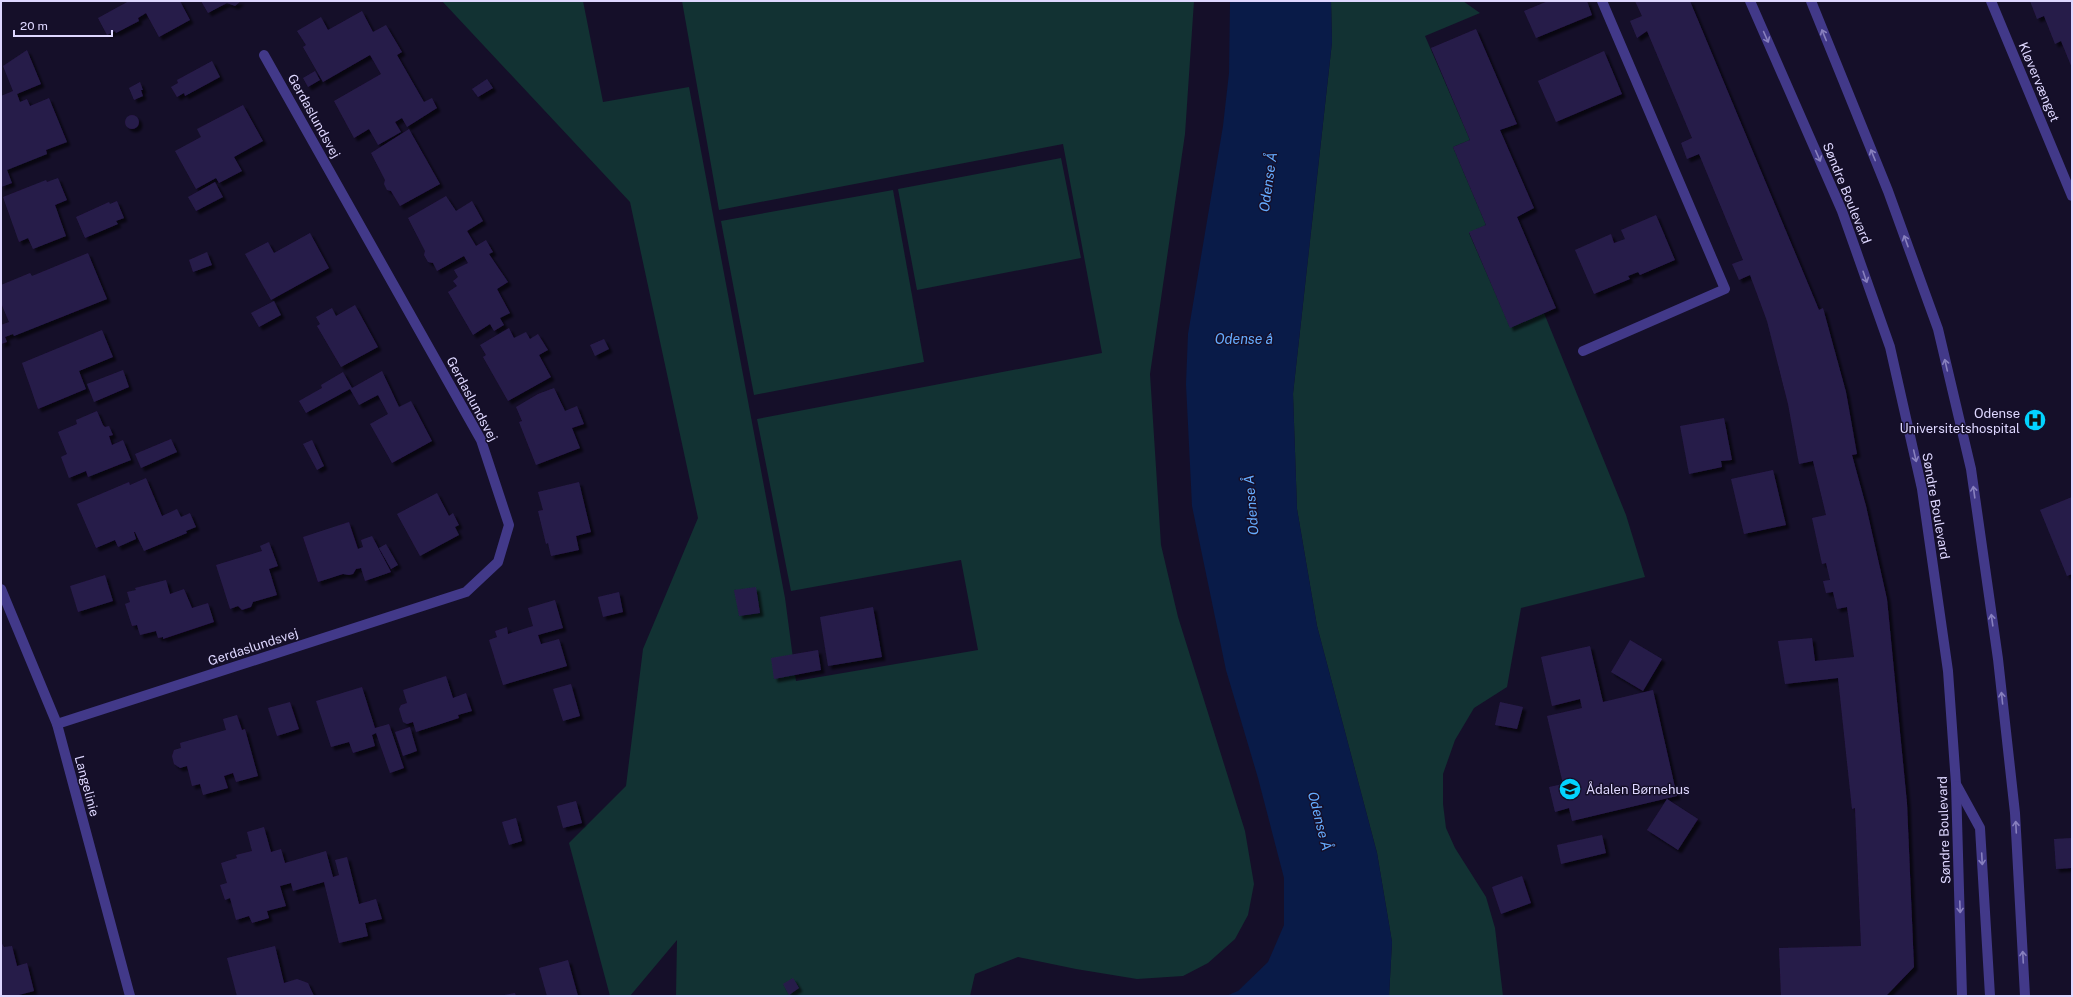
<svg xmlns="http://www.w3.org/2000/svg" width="2073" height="997" font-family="'Public Sans',sans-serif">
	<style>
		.green { fill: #123233 }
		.water { fill: #091b48 }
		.building { fill: #281b4a; filter: url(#shadow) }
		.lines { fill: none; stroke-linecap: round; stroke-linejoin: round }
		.minor { stroke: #423989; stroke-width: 10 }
		.oneway { stroke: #8880be }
		.labels { text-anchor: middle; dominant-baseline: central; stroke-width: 3; stroke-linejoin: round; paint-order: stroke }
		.street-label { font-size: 13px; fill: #ded7ff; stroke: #150f29 }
		.poi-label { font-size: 13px; fill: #ded7ff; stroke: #150f29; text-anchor: end }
		.water-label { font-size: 14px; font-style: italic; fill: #65acff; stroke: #150f29 }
	</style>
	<defs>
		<filter id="shadow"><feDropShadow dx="3.5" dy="3.5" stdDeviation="1" flood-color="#0009"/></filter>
	</defs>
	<rect width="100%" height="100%" fill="#150f29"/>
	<g class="green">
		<path d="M442 1H583L603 102 689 87 785 598 796 681 978 650 961 560 791 591 757 419 1102 353 1063 144 719 210 682 1H1194L1185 134 1150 374 1161 545 1178 617 1245 831 1254 884 1248 915 1235 939 1208 963 1183 976 1137 979 1076 969 1018 957 975 974 970 996H676L677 940 630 996H610L569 843 626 786 643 649 698 518 630 202Z"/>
		<path d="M1331 1H1463L1480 13 1425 36 1470 140 1453 147 1486 225 1469 233 1510 327 1544 313 1626 515 1645 577 1521 608 1507 687 1474 708 1455 740 1443 774V804L1446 828 1455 848 1486 897 1495 928 1503 996H1389L1392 942 1377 853 1317 626 1297 509 1293 394 1332 42Z"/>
		<path d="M1061 158 1081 258 917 290 898 189Z"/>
		<path d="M893 190 924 362 754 395 721 221Z"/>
	</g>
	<path class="water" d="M1230 1H1331L1332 42 1293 394 1297 509 1317 626 1377 853 1392 942 1389 996H1226L1238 991 1268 962 1284 925V878L1258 778 1226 670 1192 506 1186 384 1188 334 1223 126 1229 73Z"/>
	<g class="building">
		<path d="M129 1H180L190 20 159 37 146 13 138 18 139 21 116 33 115 31 107 35 98 18Z"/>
		<path d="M201 1H241L235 6 227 3 208 13Z"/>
		<path d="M1548 1H1587L1592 15 1536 38 1524 11Z"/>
		<path d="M1635 1H1690L1819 310 1823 308 1846 392 1857 454 1852 455 1866 506 1887 599 1907 803 1914 967 1886 996H1781L1779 948 1861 946 1855 808 1852 809 1838 678 1785 684 1778 641 1812 638 1815 661 1854 657 1847 607 1837 609 1833 592 1826 593 1823 581 1830 580 1826 563 1822 564 1812 518 1826 515 1813 461 1799 464 1788 404 1767 321 1750 275 1739 280 1732 264 1743 260 1699 154 1687 159 1681 143 1692 138 1647 31 1637 38 1630 21 1642 16Z"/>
		<path d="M2030 1H2072V68L2061 41 2055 44 2044 16 2037 19Z"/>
		<path d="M362 11 373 32 386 25 402 52 397 55 424 102 432 98 437 108 407 127 402 118 395 122 401 132 378 145 369 129 354 138 334 101 381 74 370 55 323 82 303 47 306 45 297 31 321 17 328 30Z"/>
		<path d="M1476 29 1517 124 1500 130 1534 208 1517 217 1556 308 1510 328 1469 232 1486 225 1453 147 1470 140 1431 48Z"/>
		<path d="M27 50 41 84 17 94 20 102 27 99 30 106 49 98 67 142 46 150 47 154 7 170 12 183 1 187V96L13 91 3 66Z"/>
		<path d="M1604 51 1622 94 1556 122 1538 81Z"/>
		<path d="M212 61 220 77 185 96 184 93 177 97 171 87 178 83 177 80Z"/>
		<path d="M315 71 320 80 308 87 303 78Z"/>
		<path d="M487 79 493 88 478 97 472 89Z"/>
		<path d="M140 82 143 90H141L143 96 134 100 129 88Z"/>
		<path d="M243 105 263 141 234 157 242 171 219 183 216 178 196 189 175 151 201 137 197 129Z"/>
		<circle cx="132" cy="122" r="7"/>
		<path d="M409 129 440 184 400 206 391 191 387 190 384 184 385 180 371 153Z"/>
		<path d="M58 178 67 200 55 205 66 236 33 249 28 238 19 242 3 197 46 180 47 182Z"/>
		<path d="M215 182 223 197 196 211 188 197Z"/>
		<path d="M446 196 456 211 472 201 483 221 467 231 476 246 486 240 493 252 489 254 508 282 497 289 510 313 500 318 504 325 494 331 490 324 473 335 448 292 457 286 453 281 458 277 454 270 468 263 464 256 437 271 433 263 428 262 424 255 425 251 408 218Z"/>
		<path d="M117 201 124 218 116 221 118 224 85 238 76 217 109 202 110 204Z"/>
		<path d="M1656 215 1675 260 1640 275 1638 272 1628 276 1630 279 1594 294 1575 250 1611 234 1614 243 1625 239 1621 230Z"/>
		<path d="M310 233 329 268 271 300 245 254 268 242 274 253Z"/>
		<path d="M207 252 212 265 193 272 189 260Z"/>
		<path d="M88 253 107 299 14 336 13 334 5 337 7 342 1 344V325L9 322 1 303V285L30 273 32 276Z"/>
		<path d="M274 301 281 315 259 327 251 313Z"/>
		<path d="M355 305 378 347 341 367 317 326 320 324 316 317 332 308 336 316Z"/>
		<path d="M509 328 514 338 526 332 530 339 538 334 548 350 539 355 551 377 508 401 483 357 486 355 480 345Z"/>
		<path d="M102 330 113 357 79 371 86 389 38 409 22 363Z"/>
		<path d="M604 339 609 349 595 356 590 345Z"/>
		<path d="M123 370 129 387 94 402 87 384Z"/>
		<path d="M382 371 399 407 411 401 432 441 392 463 370 424 388 414 378 395 359 405 350 389 306 413 299 401 322 388 321 385 343 372 352 388Z"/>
		<path d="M554 388 565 411 577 406 584 424 572 428 580 448 536 465 519 422 522 421 516 407 538 394Z"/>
		<path d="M97 411 103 425 105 427 109 426 113 435 109 436 112 445 123 440 131 460 88 477 86 471 69 478 61 457 67 454 58 432 77 424 76 420Z"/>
		<path d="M1724 418 1732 460 1721 461 1722 467 1689 474 1680 426Z"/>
		<path d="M171 439 177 452 141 468 135 454Z"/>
		<path d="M312 440 324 466 317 470 303 444Z"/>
		<path d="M1773 470 1786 525 1744 534 1731 479Z"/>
		<path d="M146 478 162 516 177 509 181 517 190 513 196 527 186 531 187 533 144 551 135 532H134L136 539 118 547 115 540 96 548 77 504 129 482 130 485Z"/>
		<path d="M579 482 591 532 576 536 579 550 551 556 548 543 546 544 538 511 543 510 538 492Z"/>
		<path d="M437 493 449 516 453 513 459 525 455 527 459 535 420 556 397 514Z"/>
		<path d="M2072 497V574L2067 576 2040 510Z"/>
		<path d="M349 522 358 549 363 547 361 540 372 536 391 572 365 581 361 568 356 569 353 574 349 575 343 574 318 582 303 537Z"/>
		<path d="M269 542 278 566 269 569 277 595 253 602 251 607 242 610 238 606 230 609 216 565 262 551 260 546Z"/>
		<path d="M386 544 398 565 391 569 379 548Z"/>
		<path d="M105 575 113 601 78 612 70 586Z"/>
		<path d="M166 580 170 594 184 589 192 608 208 603 214 622 163 639V637L158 638 156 631 140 635 137 625 132 626 125 604 130 602 127 592 136 590 135 588Z"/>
		<path d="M756 587 760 613 739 616 734 590Z"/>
		<path d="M619 592 623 612 603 617 598 597Z"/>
		<path d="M555 600 563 628 538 635 541 644 559 639 567 666 503 685 489 640 497 637 495 631 507 627 508 634 533 626 528 608Z"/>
		<path d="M873 607 882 657 828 666 820 617Z"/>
		<path d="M1630 640 1662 659 1643 691 1611 672Z"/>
		<path d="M1590 646 1603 702 1653 690 1677 796 1572 821 1569 808 1555 812 1549 787 1563 784 1547 716 1582 708 1580 699 1552 706 1541 657Z"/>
		<path d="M818 650 821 670 774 679 771 658Z"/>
		<path d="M446 676 453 698 466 693 472 711 458 715 459 718 416 732 413 722 407 724 403 722 399 709 401 705 407 703 403 690Z"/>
		<path d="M571 684 580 716 563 721 553 689Z"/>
		<path d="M362 687 375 728 389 724 404 768 390 773 376 733 372 735 375 746 353 753 349 742 331 747 316 701Z"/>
		<path d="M290 702 299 729 277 736 268 708Z"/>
		<path d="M1500 702 1523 707 1517 729 1495 725Z"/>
		<path d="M237 715 242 730 245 729 258 776 236 782 233 773 224 776 228 788 203 795 200 784 192 786 187 766 180 768 174 764 172 756 174 750 181 748 180 743 226 730 223 719Z"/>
		<path d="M410 727 417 751 403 756 395 732Z"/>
		<path d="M1667 799 1698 819 1678 850 1647 830Z"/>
		<path d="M576 801 582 823 563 828 557 806Z"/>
		<path d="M516 818 522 841 509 845 502 822Z"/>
		<path d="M264 827 271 852 281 849 285 863 326 851 333 877 339 875 335 860 347 857 359 904 376 899 382 919 365 923 368 936 339 943 324 882 293 891 291 883 280 886 286 906 267 911 269 918 252 923 249 916 236 920 230 898 225 900 220 885 227 883 221 863 237 858 236 855 252 851 247 832Z"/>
		<path d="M1602 835 1606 853 1561 864 1557 845Z"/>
		<path d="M2072 838V868L2056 869 2054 839Z"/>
		<path d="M1522 876 1531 903 1501 914 1492 887Z"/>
		<path d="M1 942 4 947 12 946 17 966 27 963 34 991 15 996H1Z"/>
		<path d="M275 946 284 983 297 979 308 983 314 996H237L227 958Z"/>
		<path d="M568 960 578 996H547L539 968Z"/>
		<path d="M793 978 799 988 789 995 783 984Z"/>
		<path d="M515 993 516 996H504V995Z"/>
	</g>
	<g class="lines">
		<g class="minor">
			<path d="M1750 1 1842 211 1890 347 1922 489 1948 671 1956 784 1962 996"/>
			<path d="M1811 1 1888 191 1938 329 1971 469 1998 659 2015 813 2025 996"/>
			<path d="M1991 1 2072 196"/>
			<path d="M1583 351 1725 289 1602 1"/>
			<path d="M1 589 57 724 130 996"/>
			<path d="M57 724 466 592 498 562 509 525 481 440 264 55"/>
			<path d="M1957 786 1980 828 1990 996"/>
		</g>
	</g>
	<defs><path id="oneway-shaft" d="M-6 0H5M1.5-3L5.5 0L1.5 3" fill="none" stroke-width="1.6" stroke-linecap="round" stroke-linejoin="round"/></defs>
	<g class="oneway">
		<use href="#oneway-shaft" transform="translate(1824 35) rotate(-112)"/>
		<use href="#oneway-shaft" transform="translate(1766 37) rotate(66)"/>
		<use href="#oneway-shaft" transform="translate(1873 155) rotate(-112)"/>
		<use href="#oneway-shaft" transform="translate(1818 156) rotate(66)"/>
		<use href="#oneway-shaft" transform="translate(1906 241) rotate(-110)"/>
		<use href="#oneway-shaft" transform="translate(1865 277) rotate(71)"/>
		<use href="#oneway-shaft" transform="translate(1946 365) rotate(-103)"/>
		<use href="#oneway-shaft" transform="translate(1915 456) rotate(77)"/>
		<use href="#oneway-shaft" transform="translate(1974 492) rotate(-98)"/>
		<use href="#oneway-shaft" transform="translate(1992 620) rotate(-98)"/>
		<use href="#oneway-shaft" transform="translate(2002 698) rotate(-96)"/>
		<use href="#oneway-shaft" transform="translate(2016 827) rotate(-93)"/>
		<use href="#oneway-shaft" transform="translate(1982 859) rotate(87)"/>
		<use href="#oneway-shaft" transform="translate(1960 907) rotate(88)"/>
		<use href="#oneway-shaft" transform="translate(2023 957) rotate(-93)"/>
	</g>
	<defs>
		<g id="hospital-disc" transform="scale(1.15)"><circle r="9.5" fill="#03d3ff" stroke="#150f29"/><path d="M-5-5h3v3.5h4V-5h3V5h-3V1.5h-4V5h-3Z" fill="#111"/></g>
		<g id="school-disc" transform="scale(1.15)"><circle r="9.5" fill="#03d3ff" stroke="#150f29"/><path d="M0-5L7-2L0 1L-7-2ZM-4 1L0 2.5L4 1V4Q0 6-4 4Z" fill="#111"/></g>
	</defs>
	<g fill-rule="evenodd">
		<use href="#hospital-disc" x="2035" y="420"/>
		<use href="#school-disc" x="1570" y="789"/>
	</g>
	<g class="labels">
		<g class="street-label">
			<text transform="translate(2039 82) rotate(67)">Kløvervænget</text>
			<text transform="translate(314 116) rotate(61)">Gerdaslundsvej</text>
			<text transform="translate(1847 193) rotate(68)">Søndre Boulevard</text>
			<text transform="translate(472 399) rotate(62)">Gerdaslundsvej</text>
			<text transform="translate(1936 506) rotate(80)">Søndre Boulevard</text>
			<text transform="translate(253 647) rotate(-18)">Gerdaslundsvej</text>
			<text transform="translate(87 786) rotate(75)">Langelinie</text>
			<text transform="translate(1944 830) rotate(-92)">Søndre Boulevard</text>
		</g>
		<g class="poi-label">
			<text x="2020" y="413">Odense<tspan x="2020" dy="15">Universitetshospital</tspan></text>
			<text x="1586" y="789" text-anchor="start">Ådalen Børnehus</text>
		</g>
		<g class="water-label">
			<text transform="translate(1268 182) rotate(-82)">Odense Å</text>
			<text x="1244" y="339">Odense å</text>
			<text transform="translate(1251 505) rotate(-95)">Odense Å</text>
			<text transform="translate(1320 821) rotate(76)">Odense Å</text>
		</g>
	</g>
	<rect width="2073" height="997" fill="none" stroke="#ded7ff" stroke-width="4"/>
	<path d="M14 30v6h98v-6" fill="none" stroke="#ded7ff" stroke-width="2"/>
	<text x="20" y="30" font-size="12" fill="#ded7ff" stroke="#150f29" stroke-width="3" paint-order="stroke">20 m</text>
</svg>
